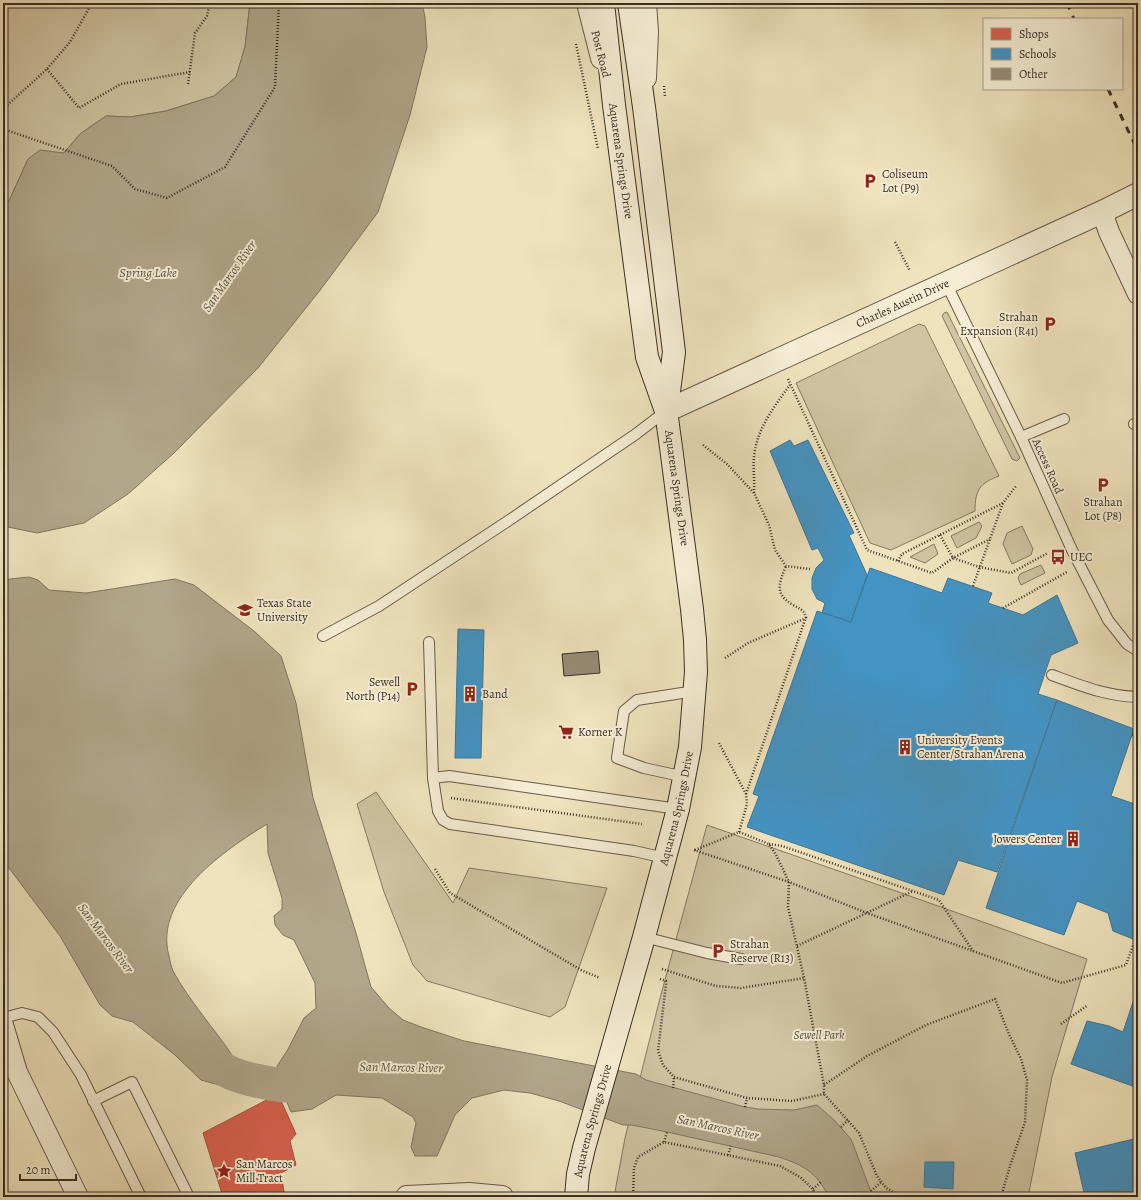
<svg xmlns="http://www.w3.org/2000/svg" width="1141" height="1200" font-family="Alegreya,serif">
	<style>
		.green { fill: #d0c4a3; stroke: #847964 }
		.water { fill: #b1a58a; stroke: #817562 }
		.shops { fill: #d6604d; stroke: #a75141 }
		.schools { fill: #4393c3; stroke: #407594 }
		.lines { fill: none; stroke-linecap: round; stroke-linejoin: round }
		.river { stroke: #b1a58a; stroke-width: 34 }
		.building { fill: #978c75; stroke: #382e26 }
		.service-casing { stroke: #665b4c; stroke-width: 12 }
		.minor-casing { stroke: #665b4c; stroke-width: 22 }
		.tertiary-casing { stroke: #665b4c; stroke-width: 24 }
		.secondary-casing { stroke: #382e26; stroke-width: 24 }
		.path { stroke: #382e26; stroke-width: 2.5; stroke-dasharray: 1 2; stroke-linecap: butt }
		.service { stroke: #f5edd4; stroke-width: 10 }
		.minor { stroke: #f5edd4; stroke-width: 20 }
		.tertiary { stroke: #f5edd4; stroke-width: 22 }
		.secondary { stroke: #f5edd4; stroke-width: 22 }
		.rail { stroke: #382e26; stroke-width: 3; stroke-dasharray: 7 7; stroke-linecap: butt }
		.labels { text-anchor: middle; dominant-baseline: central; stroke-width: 4; stroke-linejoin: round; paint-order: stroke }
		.street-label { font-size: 12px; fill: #382e26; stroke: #f5edd4 }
		.poi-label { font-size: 12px; fill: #382e26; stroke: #f5edd4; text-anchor: start }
		.park-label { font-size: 12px; font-style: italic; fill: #564c3f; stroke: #f5edd4 }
		.water-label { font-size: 13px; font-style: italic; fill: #5c5244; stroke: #f5edd4 }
	</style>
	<rect width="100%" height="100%" fill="#efe3bd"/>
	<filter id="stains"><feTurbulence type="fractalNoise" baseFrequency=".005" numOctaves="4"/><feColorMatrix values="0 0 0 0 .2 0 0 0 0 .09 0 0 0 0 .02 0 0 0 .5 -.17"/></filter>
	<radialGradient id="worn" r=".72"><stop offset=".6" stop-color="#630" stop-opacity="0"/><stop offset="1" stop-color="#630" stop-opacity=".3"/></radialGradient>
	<g class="green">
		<path d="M3 3H250L245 47 236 77 214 96 166 111 130 117 106 116 80 134 64 153 28 159 9 201 3 208Z"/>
		<path d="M947 312 1020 458 1017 461 1012 459 942 316 944 313Z"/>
		<path d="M919 324 925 326 999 476C980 483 975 490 975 511L891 550 870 543 796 383Z"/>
		<path d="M979 522 982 526 976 538 957 548 951 536Z"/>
		<path d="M1022 526 1033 549 1031 555 1012 564 1003 544 1007 533Z"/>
		<path d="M934 544 938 554 925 563 910 557Z"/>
		<path d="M1041 565 1045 573 1021 585 1018 578 1020 574Z"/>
		<path d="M376 792 453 903 469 868 607 888 565 1007 550 1017 427 981 413 965 384 892 357 804Z"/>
		<path d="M707 825 893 890 1087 959 1052 1077 1028 1197H614L625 1138 659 1002Z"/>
	</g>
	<g class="water">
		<path d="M250 3H422L425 17 427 47 410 115 378 212 321 289 258 368 174 453 128 494 84 523 37 533 3 526V208L9 201 28 159 40 150 64 153 80 134 106 116 130 117 166 111 214 96 236 77 245 47Z"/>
		<path d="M29 577 38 580 49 590 86 593 175 579 194 585 254 631 281 656 296 703 313 798 356 933 371 987 389 1008 403 1020 421 1027 464 1041 636 1074 646 1080 745 1107 758 1109 794 1110 817 1105 834 1120 851 1139 873 1197H829C816 1172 805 1166 779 1157L667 1132 632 1125H623L559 1101 530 1093 504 1090 472 1098 455 1115 437 1156H415L411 1147 416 1123 413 1117 382 1098 336 1095 312 1109 291 1112 280 1085 277 1066 287 1051 304 1018 316 1008 315 983 294 940 283 935 275 925 274 916 282 909V898L268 853 267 824C225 850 153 898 169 956 170 961 171 966 173 971 190 1002 214 1028 234 1058L219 1085 201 1080 175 1055 133 1022 112 1016 100 1005 60 936 3 860V582L10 579Z"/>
	</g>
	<path class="shops" d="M278 1094 296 1134 290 1141 296 1165 281 1173 284 1192 276 1197H223L203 1133Z"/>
	<g class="schools">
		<path d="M790 440 794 446 808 440 854 533 849 535 867 575 851 622 822 613 825 603 817 599 812 589V578L816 568 824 560 818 548 812 550 770 451Z"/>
		<path d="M870 568 942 593 948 578 992 593 988 603 1023 615 1057 595 1078 643 1051 655 1038 694 1057 700 997 872 958 860 944 895 747 827 759 796 753 794 817 611 851 622Z"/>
		<path d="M458 629 484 630 481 758H455Z"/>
		<path d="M1057 700 1134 729 1111 796 1138 805V941L1113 931 1108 913 1077 901 1064 935 986 908Z"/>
		<path d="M1138 987V1088L1071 1064 1087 1021 1109 1026 1123 1032Z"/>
		<path d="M1138 1138V1196L1130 1197H1085L1075 1153Z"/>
		<path d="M925 1162H954L953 1189 924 1187Z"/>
	</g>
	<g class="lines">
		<path class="river" d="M192 1040C219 1070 228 1076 268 1083 278 1085 289 1087 299 1084 308 1082 316 1077 325 1074"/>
	</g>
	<path class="building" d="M598 651 600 673 564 676 562 654Z"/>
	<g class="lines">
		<g class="service-casing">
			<g id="service">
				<path d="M946 283 1021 437 1072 550 1108 620 1127 644 1138 651"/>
				<path d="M1134 424 1138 422"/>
				<path d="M1021 437 1064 419"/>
				<path d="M323 636 379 606 508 521 636 434 666 411"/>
				<path d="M429 642 433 778 438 811 443 820 450 824 634 851 665 858"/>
				<path d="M1052 675C1082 686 1106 696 1138 697"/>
				<path d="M685 777 644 768 617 758 624 711 637 700 695 691"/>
				<path d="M433 778 449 776 678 809"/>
				<path d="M644 937 707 953 741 959"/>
				<path d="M3 1018 22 1013 38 1017 53 1032 81 1075 141 1197"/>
				<path d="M93 1101 132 1082 189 1197"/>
			</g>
		</g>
		<g class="minor-casing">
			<g id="minor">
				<path d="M1102 212 1109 232 1138 294"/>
				<path d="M3 1025 17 1072 78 1197"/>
			</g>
		</g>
		<g class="tertiary-casing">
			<g id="tertiary">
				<path d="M588 3 602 58"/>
				<path d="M645 3 647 32 645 78"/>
				<path id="s1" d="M666 411 1102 212 1138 194"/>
				<path d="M407 1197 469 1194 502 1197"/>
			</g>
		</g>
		<g class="secondary-casing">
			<g id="secondary">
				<path d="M629 3 644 107 674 352 667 407"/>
				<path id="s2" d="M576 1197 578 1174 584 1148 644 937 678 809 690 747 696 672 695 640 692 609 671 447 666 411 647 357 614 105 603 3"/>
			</g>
		</g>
		<g class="path">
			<path d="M576 44 598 149"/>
			<path d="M47 69 79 108 121 84 190 72"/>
			<path d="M188 84 195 33 207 16 210 3"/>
			<path d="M664 86 665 97"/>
			<path d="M3 109 47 69 70 42 92 3"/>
			<path d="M3 129 112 166 135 189 167 198 225 167 275 87 279 3"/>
			<path d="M895 242 910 271"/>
			<path d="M788 379 867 550 932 573 953 558 990 539"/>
			<path d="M703 445 727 464 754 493 769 525 775 550 786 566 810 569"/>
			<path d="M754 493C755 479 752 464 755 450 759 426 776 404 790 385"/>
			<path d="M940 535 953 558 979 567 1011 573 1048 553"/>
			<path d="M898 561 902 554 1003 503"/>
			<path d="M973 586 1003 503 1016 486"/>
			<path d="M1003 608 1067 572"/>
			<path d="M725 658 748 643 806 618"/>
			<path d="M1132 735H1138"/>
			<path d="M719 743 746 794 747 804 739 832"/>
			<path d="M746 794 806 617C804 610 800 609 793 605 774 594 779 583 786 566"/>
			<path d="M451 798 642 824"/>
			<path d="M769 844 782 846 939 900 973 951"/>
			<path d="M694 850 789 882 867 913 1062 983 1126 965 1135 940"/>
			<path d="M695 850 739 832 769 844 776 855 789 882 788 907 804 978"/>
			<path d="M435 869 450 893 581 970 600 978"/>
			<path d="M797 946 913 891"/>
			<path d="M662 969 716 986 741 988 804 978 824 1085V1094L859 1133 877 1176 886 1188 903 1197"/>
			<path d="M660 979 666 981V984L658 1051 663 1065 674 1077 747 1098 792 1101 824 1094"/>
			<path d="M1061 1024 1088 1005"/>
			<path d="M824 1085 867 1056 926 1025 995 999 1008 1032 1021 1059 1027 1080 1025 1122 1010 1166 1001 1197"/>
			<path d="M673 1088 674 1077"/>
			<path d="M745 1107 747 1098"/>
			<path d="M841 1127 848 1120"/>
			<path d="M664 1142 667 1132"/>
			<path d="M728 1155 731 1146"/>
			<path d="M813 1189 821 1182"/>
			<path d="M871 1191 881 1182"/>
			<path d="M633 1197 634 1168 638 1157 664 1142 780 1166 800 1177 813 1189 815 1197"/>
		</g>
		<use href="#service" class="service"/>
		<use href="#minor" class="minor"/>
		<use href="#tertiary" class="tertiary"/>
		<use href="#secondary" class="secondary"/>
		<g class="rail">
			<path d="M1067 3 1074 19"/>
			<path d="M1108 89 1138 151"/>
		</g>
	</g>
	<defs>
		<g id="parking-bare" transform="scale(1.2)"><path d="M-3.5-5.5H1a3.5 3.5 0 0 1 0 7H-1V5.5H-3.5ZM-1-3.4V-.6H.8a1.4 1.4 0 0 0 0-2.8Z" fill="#8f2418" stroke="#f5edd4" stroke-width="2.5" paint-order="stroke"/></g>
		<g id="bus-bare" transform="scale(1.2)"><path d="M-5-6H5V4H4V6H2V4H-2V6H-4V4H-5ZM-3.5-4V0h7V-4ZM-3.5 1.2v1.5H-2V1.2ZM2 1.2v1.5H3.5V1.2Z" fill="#8f2418" stroke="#f5edd4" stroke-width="2.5" paint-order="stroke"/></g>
		<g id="university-bare" transform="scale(1.2)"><path d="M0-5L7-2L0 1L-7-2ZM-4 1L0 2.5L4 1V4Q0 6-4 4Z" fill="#8f2418" stroke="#f5edd4" stroke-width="2.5" paint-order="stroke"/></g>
		<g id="building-bare" transform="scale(1.2)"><path d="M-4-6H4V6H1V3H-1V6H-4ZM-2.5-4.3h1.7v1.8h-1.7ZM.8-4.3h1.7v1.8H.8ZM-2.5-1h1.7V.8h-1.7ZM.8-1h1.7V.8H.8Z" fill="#8f2418" stroke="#f5edd4" stroke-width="2.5" paint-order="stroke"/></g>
		<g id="supermarket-bare" transform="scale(1.2)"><path d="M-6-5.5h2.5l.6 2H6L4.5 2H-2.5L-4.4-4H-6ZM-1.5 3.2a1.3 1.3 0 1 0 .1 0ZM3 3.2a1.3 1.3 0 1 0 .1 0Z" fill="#8f2418" stroke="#f5edd4" stroke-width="2.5" paint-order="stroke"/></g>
		<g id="sight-bare" transform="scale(1.2)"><path d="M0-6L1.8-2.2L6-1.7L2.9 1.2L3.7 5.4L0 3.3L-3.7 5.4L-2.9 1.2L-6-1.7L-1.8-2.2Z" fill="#8f2418" stroke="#f5edd4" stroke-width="2.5" paint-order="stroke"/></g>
	</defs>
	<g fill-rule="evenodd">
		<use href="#parking-bare" x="870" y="181"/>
		<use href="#parking-bare" x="1050" y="324"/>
		<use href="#parking-bare" x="1103" y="485"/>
		<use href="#bus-bare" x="1058" y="557"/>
		<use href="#university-bare" x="245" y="610"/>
		<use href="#parking-bare" x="412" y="689"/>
		<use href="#building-bare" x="470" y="694"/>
		<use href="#supermarket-bare" x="566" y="732"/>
		<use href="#building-bare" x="905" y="747"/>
		<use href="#building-bare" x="1073" y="839"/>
		<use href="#parking-bare" x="718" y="951"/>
		<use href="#sight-bare" x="224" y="1171"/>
	</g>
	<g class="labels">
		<g class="street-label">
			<text transform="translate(601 54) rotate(76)">Post Road</text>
			<text transform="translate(621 161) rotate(82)">Aquarena Springs Drive</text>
			<text stroke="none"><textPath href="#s1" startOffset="260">Charles Austin Drive</textPath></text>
			<text transform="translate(1048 466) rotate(66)">Access Road</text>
			<text transform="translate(677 488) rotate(82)">Aquarena Springs Drive</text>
			<text stroke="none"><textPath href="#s2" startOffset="402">Aquarena Springs Drive</textPath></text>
			<text stroke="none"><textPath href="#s2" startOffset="78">Aquarena Springs Drive</textPath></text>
		</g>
		<g class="poi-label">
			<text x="882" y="174">Coliseum<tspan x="882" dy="14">Lot (P9)</tspan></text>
			<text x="1038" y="317" text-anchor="end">Strahan<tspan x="1038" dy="14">Expansion (R41)</tspan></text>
			<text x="1103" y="502" text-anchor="middle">Strahan<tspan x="1103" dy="14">Lot (P8)</tspan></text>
			<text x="1070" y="557">UEC</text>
			<text x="257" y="603">Texas State<tspan x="257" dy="14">University</tspan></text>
			<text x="400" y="682" text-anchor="end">Sewell<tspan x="400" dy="14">North (P14)</tspan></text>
			<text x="482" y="694">Band</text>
			<text x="578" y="732">Korner K</text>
			<text x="917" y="740">University Events<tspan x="917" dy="14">Center/Strahan Arena</tspan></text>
			<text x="1061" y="839" text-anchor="end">Jowers Center</text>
			<text x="730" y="944">Strahan<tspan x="730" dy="14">Reserve (R13)</tspan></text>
			<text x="236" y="1164">San Marcos<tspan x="236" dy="14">Mill Tract</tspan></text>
		</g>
		<g class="park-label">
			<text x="819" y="1035">Sewell Park</text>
		</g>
		<g class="water-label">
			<text x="148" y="272">Spring Lake</text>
			<text transform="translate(229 276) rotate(-55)">San Marcos River</text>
			<text transform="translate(106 938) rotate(53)">San Marcos River</text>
			<text transform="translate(401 1067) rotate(1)">San Marcos River</text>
			<text transform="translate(718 1127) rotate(12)">San Marcos River</text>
		</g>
	</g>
	<rect width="1141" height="1200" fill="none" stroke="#efe3bd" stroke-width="16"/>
	<rect x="4" y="4" width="1133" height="1192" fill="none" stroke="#382e26" stroke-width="2"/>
	<rect x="8" y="8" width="1125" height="1184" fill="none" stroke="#382e26"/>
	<rect x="983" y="18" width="140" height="72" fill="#f5edd4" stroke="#a9a18e"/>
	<rect x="991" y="28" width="20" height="12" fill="#d6604d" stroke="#a9a18e"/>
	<text x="1019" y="38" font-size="12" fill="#382e26">Shops</text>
	<rect x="991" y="48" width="20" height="12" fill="#4393c3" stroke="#a9a18e"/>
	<text x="1019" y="58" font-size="12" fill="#382e26">Schools</text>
	<rect x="991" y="68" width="20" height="12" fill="#978c75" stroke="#a9a18e"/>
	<text x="1019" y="78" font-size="12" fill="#382e26">Other</text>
	<path d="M20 1174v6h56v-6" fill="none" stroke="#382e26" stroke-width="2"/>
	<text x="26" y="1174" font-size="12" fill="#382e26" stroke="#f5edd4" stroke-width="3" paint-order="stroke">20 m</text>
	<rect width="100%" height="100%" filter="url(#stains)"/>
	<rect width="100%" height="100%" fill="url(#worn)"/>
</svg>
